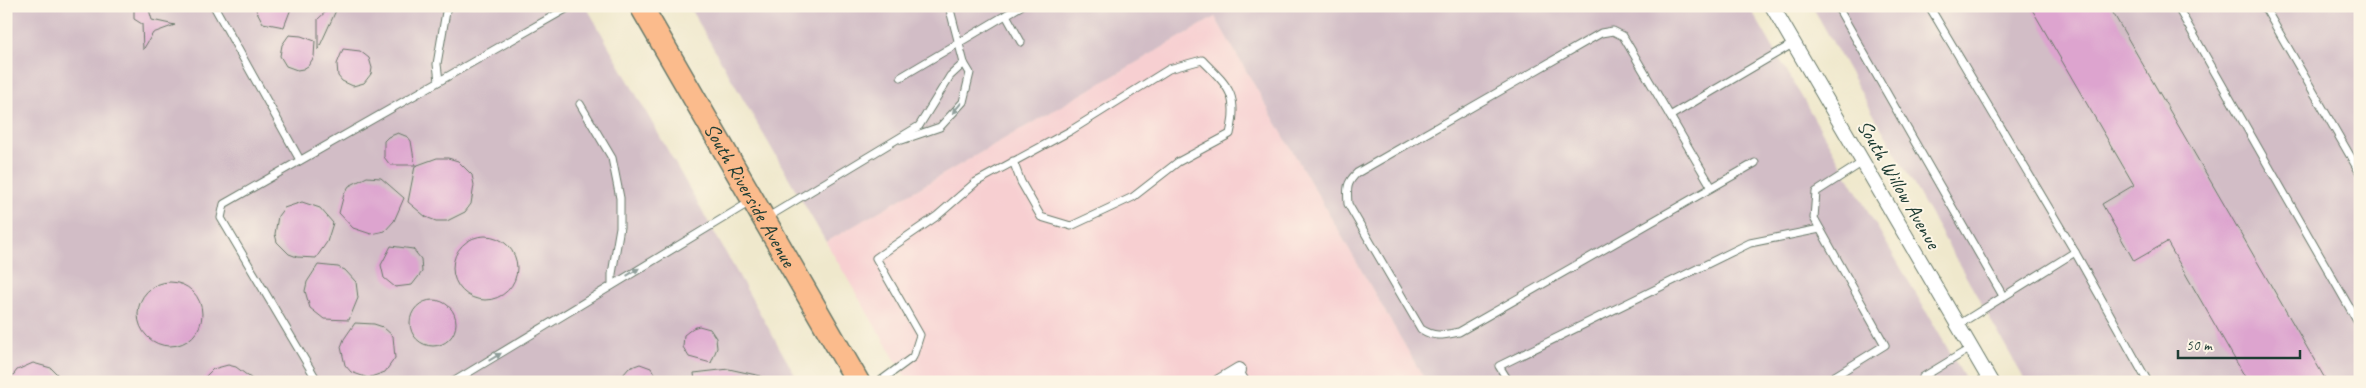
<svg xmlns="http://www.w3.org/2000/svg" width="2366" height="388" font-family="Caveat,sans-serif">
	<style>
		.built { fill: #f7cfd1 }
		.industrial { fill: #d2bdc6 }
		.building { fill: #dda4cf }
		.lines { fill: none; stroke-linecap: round; stroke-linejoin: round }
		.service-casing { stroke: #687969; stroke-width: 9 }
		.minor-casing { stroke: #687969; stroke-width: 16 }
		.primary-casing { stroke: #687969; stroke-width: 25 }
		.service { stroke: #fff; stroke-width: 7 }
		.minor { stroke: #fff; stroke-width: 14 }
		.primary { stroke: #fbbb8c; stroke-width: 22 }
		.oneway { fill: #8f9e9a }
		.labels { text-anchor: middle; dominant-baseline: central; stroke-width: 4; stroke-linejoin: round; paint-order: stroke }
		.street-label { font-size: 21px; fill: #1f3d34; stroke: #fcf5e5 }
	</style>
	<rect width="100%" height="100%" fill="#fcf5e5"/>
	<filter id="ink" filterUnits="userSpaceOnUse"><feTurbulence type="fractalNoise" baseFrequency=".02" numOctaves="2"/><feDisplacementMap in="SourceGraphic" scale="10" xChannelSelector="R" yChannelSelector="G"/><feConvolveMatrix kernelMatrix="1 2 1 2 8 2 1 2 1" color-interpolation-filters="sRGB"/></filter>
	<filter id="wash" filterUnits="userSpaceOnUse"><feTurbulence type="fractalNoise" baseFrequency=".0096" numOctaves="4" result="noise"/><feDisplacementMap in="SourceGraphic" scale="20" xChannelSelector="R" yChannelSelector="G"/><feGaussianBlur stdDeviation="1.12" result="paint"/><feColorMatrix in="noise" values="0 0 0 0 0 0 0 0 0 0 0 0 0 0 0 0 0 1.4 0 .05"/><feComposite in="paint" operator="in"/></filter>
	<g filter="url(#wash)">
		<rect width="100%" height="100%" fill="#efe8cc"/>
		<path class="built" d="M1215 17 1426 382H908L826 242Z"/>
		<g class="industrial">
			<path d="M6 6H586L799 382H6Z"/>
			<path d="M689 6H1749L1967 382H1426L1215 17 826 242Z"/>
			<path d="M1812 6H2360V382H2026Z"/>
		</g>
		<g id="blocks">
			<g class="building">
				<path d="M134 6H148L152 20 175 25 153 33 143 50 142 24 134 19Z"/>
				<path d="M254 6H292L284 27 263 23Z"/>
				<path d="M332 6H338L318 50V19Z"/>
				<path d="M2030 6H2109L2327 382H2248L2167 242 2134 261 2102 204 2134 185Z"/>
				<path d="M289 35 301 36 315 41 314 57 308 66 303 69 297 70 286 66 280 56 282 45Z"/>
				<path d="M343 49 360 51 369 58 372 68 371 74 364 83 353 86 342 81 338 76 337 64Z"/>
				<path d="M398 133 408 137 411 141 415 165H390L384 157V141L388 137Z"/>
				<path d="M437 158H448L458 161 472 175 474 185 471 204 465 212 447 221H436L426 217 408 202 415 166Z"/>
				<path d="M367 177 381 178 404 198 394 221 385 231 371 234 353 228 339 213 344 194 349 186Z"/>
				<path d="M302 202 320 208 333 223 327 242 316 258 297 257 289 254 277 242 275 234 278 216 284 208Z"/>
				<circle cx="485" cy="268" r="32"/>
				<path d="M391 246 413 249 421 259 422 272 412 285 395 287 384 278 381 265Z"/>
				<path d="M318 265 338 267 345 270 356 282 358 298 349 320 324 319 310 308 305 291 307 282Z"/>
				<circle cx="170" cy="314" r="32"/>
				<circle cx="433" cy="323" r="23"/>
				<path d="M355 323 374 324 383 327 393 336 395 358 385 372 368 378 351 372 345 365 341 347 344 339Z"/>
				<path d="M699 326 710 329 716 338 717 348 711 363 689 357 683 347 684 335 693 328Z"/>
				<path d="M33 363 51 368 65 382H8L17 370Z"/>
				<path d="M640 364 651 368 659 382H617L629 368Z"/>
				<path d="M228 365 236 367 256 382H200L213 369Z"/>
				<path d="M729 369 761 376V382H695L694 373Z"/>
			</g>
		</g>
	</g>
	<g filter="url(#ink)">
		<use href="#blocks" fill-opacity="0" stroke="#687969" stroke-width="1"/>
		<g class="lines">
			<g class="service-casing">
				<g id="service">
					<path d="M214 6 300 160"/>
					<path d="M1837 6 2003 296"/>
					<path d="M1929 6 2075 252 2148 382"/>
					<path d="M2177 6 2360 326"/>
					<path d="M2264 6 2360 173"/>
					<path d="M1006 15 1021 42"/>
					<path d="M901 77 1021 6"/>
					<path d="M439 81 437 64 447 6"/>
					<path d="M580 104 612 158 620 198V227L612 274V285"/>
					<path d="M1670 116 1711 186"/>
					<path d="M902 140 940 127 963 102 970 73 964 63 949 6"/>
					<path d="M1755 163 1459 332C1444 335 1435 338 1421 329L1348 204C1347 189 1346 183 1357 173L1601 33 1613 31 1623 36 1670 116 1794 43"/>
					<path d="M768 217 919 126 950 76 964 63"/>
					<path d="M1958 325 2075 252"/>
					<path d="M1239 370 1246 382"/>
					<path d="M318 382 221 218 224 204 571 6"/>
					<path d="M453 382 750 202"/>
					<path d="M879 382 913 357 920 335 876 258 937 216 976 182 1070 131 1169 69 1202 60C1229 87 1239 95 1230 134L1178 162 1133 197 1071 226 1041 217 1021 182 1013 161"/>
					<path d="M1509 382 1499 366 1750 243 1820 229"/>
					<path d="M1825 382 1885 345 1814 218 1816 192 1863 162"/>
					<path d="M1926 382 1923 377 1971 348"/>
				</g>
			</g>
			<g class="minor-casing">
				<g id="minor">
					<path d="M1772 6 1991 382"/>
					<path d="M1219 382 1239 370"/>
				</g>
			</g>
			<g class="primary-casing">
				<g id="primary">
					<path id="s1" d="M641 6 858 382"/>
				</g>
			</g>
			<use href="#service" class="service"/>
			<use href="#minor" class="minor"/>
			<use href="#primary" class="primary"/>
		</g>
		<defs><path id="oneway-solid" d="M-6-.8H1V-3.2L6.5 0L1 3.2V.8H-6Z" transform="scale(1.25)"/></defs>
		<g class="oneway">
			<use href="#oneway-solid" transform="translate(957 108) rotate(130)"/>
			<use href="#oneway-solid" transform="translate(633 272) rotate(-31)"/>
			<use href="#oneway-solid" transform="translate(495 357) rotate(-31)"/>
		</g>
	</g>
	<g class="labels">
		<g class="street-label">
			<text transform="translate(1899 184) rotate(60)">South Willow Avenue</text>
			<text stroke="none"><textPath href="#s1" startOffset="218">South Riverside Avenue</textPath></text>
		</g>
	</g>
	<rect width="2366" height="388" fill="none" stroke="#fcf5e5" stroke-width="25"/>
	<path d="M2178 350v8h122v-8" fill="none" stroke="#1f3d34" stroke-width="2.5"/>
	<text x="2186" y="350" font-size="15" fill="#1f3d34" stroke="#fcf5e5" stroke-width="4" paint-order="stroke">50 m</text>
</svg>
